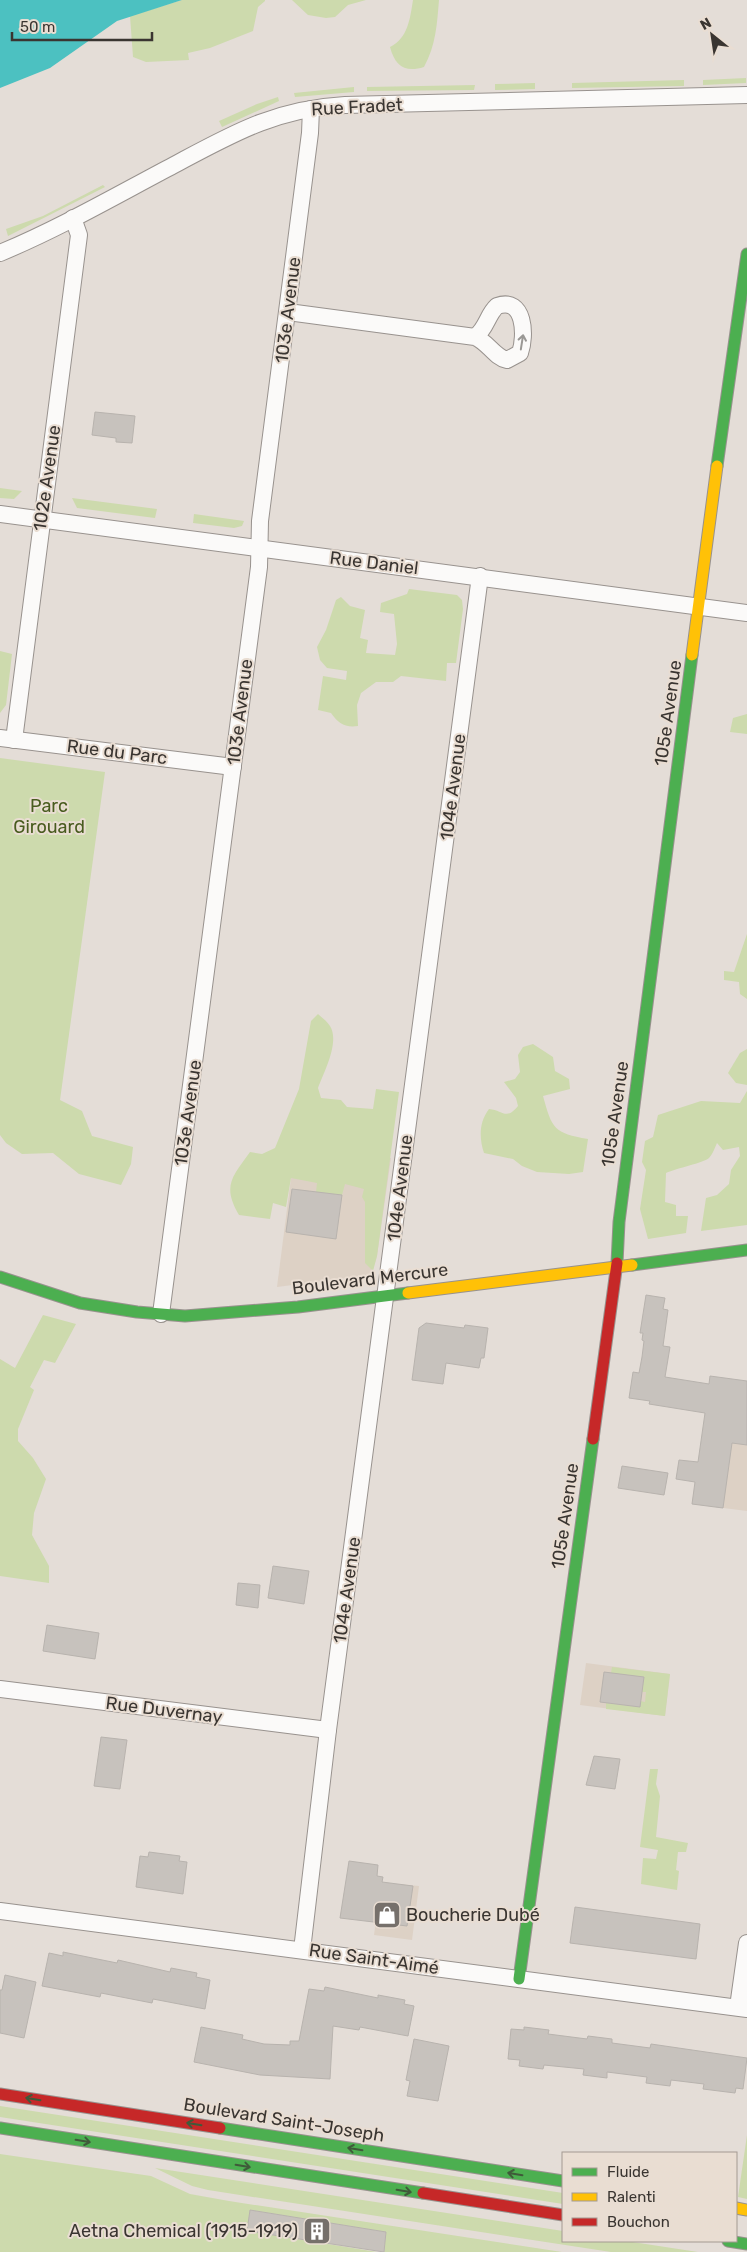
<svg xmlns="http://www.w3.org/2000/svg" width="747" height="2252" font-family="Rubik,sans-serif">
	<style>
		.built { fill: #ddd1c5 }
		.green { fill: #cddaad }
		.water { fill: #4cc1c1 }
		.building { fill: #c7c2bd; stroke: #b8b3ae }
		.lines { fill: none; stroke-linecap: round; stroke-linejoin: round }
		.street-casing { stroke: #98928e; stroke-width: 18 }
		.fast-casing { stroke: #98928e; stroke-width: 13 }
		.slow-casing { stroke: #98928e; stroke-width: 13 }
		.jam-casing { stroke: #98928e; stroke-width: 13 }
		.street { stroke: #fbfaf9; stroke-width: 16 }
		.fast { stroke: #4caf50; stroke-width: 11 }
		.slow { stroke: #ffc107; stroke-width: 11 }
		.jam { stroke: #c62828; stroke-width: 11 }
		.oneway { stroke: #9a9895 }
		.oneway2 { stroke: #3f5a3a }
		.labels { text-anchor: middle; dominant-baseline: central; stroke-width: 4; stroke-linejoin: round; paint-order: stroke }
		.street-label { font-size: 18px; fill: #3a3531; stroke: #e9ddd2 }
		.park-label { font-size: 18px; fill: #495c1f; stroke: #e9ddd2 }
		.poi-label { font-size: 18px; fill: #3a3531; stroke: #e9ddd2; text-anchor: start }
	</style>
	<rect width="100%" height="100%" fill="#e4ddd7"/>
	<g class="built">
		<path d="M391 1158 377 1256 371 1275 277 1287 291 1178Z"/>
		<path d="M747 1381V1511L692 1504Z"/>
		<path d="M586 1663 670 1674 665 1716 580 1705Z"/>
		<path d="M398 1884 419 1886 412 1940 374 1935 380 1892 396 1894Z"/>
	</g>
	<g class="green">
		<path d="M182 0H265V1L258 7 253 31 210 48 188 53 189 60 146 62 133 57 130 16Z"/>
		<path d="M292 0H366L348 5 335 17 326 18 308 15Z"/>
		<path d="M413 0H439C437 24 436 45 424 67 405 73 395 66 390 47 408 38 410 19 413 0Z"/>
		<path d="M746 78V83L703 85V80Z"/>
		<path d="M684 80V86L572 88V83Z"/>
		<path d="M535 83V89L495 90V84Z"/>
		<path d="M475 85 474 90 367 91V87Z"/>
		<path d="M354 87V92L295 97 294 93Z"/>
		<path d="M278 97 279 101 222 127 219 121 257 104Z"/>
		<path d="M103 185 105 187 8 236 6 229 43 216Z"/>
		<path d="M0 488 22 491 14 499 0 498Z"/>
		<path d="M72 498 157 509 155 518 77 508Z"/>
		<path d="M194 514 244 521 242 526 234 528 193 523Z"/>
		<path d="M409 589 457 595 462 600 463 609 456 663H447L446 681 401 676 393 682H376L361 693 357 705 358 726C345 728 338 723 331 713L318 710 323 676 346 680 347 671 327 668 320 660 317 647 326 630 336 600 341 597 350 606 365 610 360 638 368 640 366 653 395 655 397 644 394 614 380 612 381 603 407 594Z"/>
		<path d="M0 651 12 654 6 705 0 713Z"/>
		<path d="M747 714V734L730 732 733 718Z"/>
		<path d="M0 758 105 772 60 1100 82 1111 92 1136 133 1147 131 1164 121 1185 79 1174 53 1153 22 1154 6 1143 0 1135Z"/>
		<path d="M747 934V999L740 994 739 982 724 980V971L734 972Z"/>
		<path d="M318 1014C322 1018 327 1021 330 1026 340 1042 324 1072 318 1088L321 1098 341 1100 347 1107 373 1109 376 1089 399 1092 377 1256 373 1271 365 1263V1202L362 1197 364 1189 345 1184 342 1195 316 1192 317 1183 291 1178 286 1207 273 1203 270 1219 239 1215C222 1186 232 1177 250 1152L262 1154 275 1148 299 1089 311 1021Z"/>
		<path d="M533 1044 553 1057 555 1071 569 1079 570 1089 543 1096C552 1129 554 1133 588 1139L583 1172 569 1174 537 1172 522 1166 513 1159 484 1153C479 1138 479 1122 489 1109 503 1110 506 1121 518 1106L516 1098 504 1082 515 1079 520 1072 518 1055 523 1047Z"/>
		<path d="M747 1049V1085L736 1083 728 1073 740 1053Z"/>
		<path d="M747 1091V1225L701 1231 706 1198 717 1195 729 1184 731 1170 740 1156 739 1147 723 1150 717 1143C715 1147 713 1154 709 1158 703 1163 677 1168 666 1173L665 1202 676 1205V1216H688L686 1233 648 1239 640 1209 646 1170 642 1162 645 1141 653 1137 658 1115 701 1101 740 1103Z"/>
		<path d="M43 1315 76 1324 55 1363 44 1360 30 1387 34 1390 18 1429V1441L33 1458 46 1479 34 1513 32 1535 49 1566V1583L0 1576V1359L15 1368Z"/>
		<path d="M612 1667 670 1674 665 1716 606 1709V1703L639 1707 640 1701 645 1702 646 1692H641L643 1677 611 1673Z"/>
		<path d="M650 1769H658L656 1784 660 1796 656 1837 688 1843 686 1852H678L676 1870 679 1871 677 1890 641 1884 643 1858 656 1859 658 1850 640 1847Z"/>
		<path d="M0 2106 563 2193V2204L0 2117Z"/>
		<path d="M747 2135V2199L738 2197Z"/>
		<path d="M0 2154 151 2176 190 2194 229 2201 562 2252H384L386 2232 250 2210 248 2231 377 2252H0Z"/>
		<path d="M155 2168 563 2231V2241H626L698 2252H611L208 2190 192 2186Z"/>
	</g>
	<path class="water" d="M0 0H182L117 21 50 68 0 88Z"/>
	<g class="building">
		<path d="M95 412 135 416 132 443 116 442V438L92 435Z"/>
		<path d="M292 1189 342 1195 336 1239 286 1232Z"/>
		<path d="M646 1295 665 1298 663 1309 668 1310 663 1346 670 1347 665 1377 709 1384 710 1376 747 1381V1445L732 1443 723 1508 692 1504 695 1482 676 1479 679 1460 698 1462 705 1413 649 1404 650 1401 629 1398 633 1372 639 1373 642 1357 644 1341 642 1340 643 1333H640Z"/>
		<path d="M426 1323 464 1328 465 1325 488 1328 484 1358H481L479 1368 446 1363 443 1384 412 1380 419 1328Z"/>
		<path d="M622 1466 668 1473 664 1495 618 1488Z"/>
		<path d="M273 1566 309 1571 304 1604 268 1598Z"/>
		<path d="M238 1583 260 1585 258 1608 236 1605Z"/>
		<path d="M47 1625 99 1633 95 1659 43 1651Z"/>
		<path d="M604 1672 644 1677 640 1707 600 1702Z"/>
		<path d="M101 1737 127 1740 120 1789 94 1786Z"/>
		<path d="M594 1756 620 1759 615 1789 586 1785Z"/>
		<path d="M149 1852 180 1856 179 1861 187 1862 183 1894 136 1887 140 1856 148 1857Z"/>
		<path d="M349 1861 378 1865 377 1876 383 1877 382 1882 413 1886 407 1926 340 1918Z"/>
		<path d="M575 1907 700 1924 696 1959 570 1943Z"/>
		<path d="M63 1952 117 1963 118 1960 170 1972 171 1968 197 1973 196 1977 210 1980 205 2009 153 1999 152 2003 101 1993 100 1997 42 1986 49 1953 63 1956Z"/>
		<path d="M5 1975 36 1982 24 2038 0 2033V1990H2Z"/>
		<path d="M325 1987 378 1998V1995L405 2000 404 2004 414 2006 408 2036 360 2027 359 2030 333 2026 330 2079 260 2075 194 2062 201 2027 243 2035 242 2039 264 2044 290 2045V2041H299L309 1989 324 1991Z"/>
		<path d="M524 2027 549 2030 548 2034 587 2039 588 2036 612 2039V2043L650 2048 651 2044 747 2058 743 2089 736 2088 735 2093 703 2089 704 2084 671 2080 670 2086 646 2083 647 2077 607 2072V2078L583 2075 584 2069 544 2065 543 2069 519 2066 520 2060 508 2059 511 2029 524 2030Z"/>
		<path d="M414 2039 449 2046 438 2101 407 2096 410 2081 406 2080Z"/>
		<path d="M250 2210 386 2232 384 2252 247 2231Z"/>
	</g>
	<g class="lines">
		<g class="street-casing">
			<g id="street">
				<path d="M0 253C60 228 117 195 174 165 234 133 275 109 345 105L747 95"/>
				<path d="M288 312 475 337C488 342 494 357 507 360L520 353C526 336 525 296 497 306 487 315 487 328 475 337"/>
				<path d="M0 514 747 613"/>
				<path d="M0 738 233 767"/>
				<path d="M14 740 79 235 73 218"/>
				<path d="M161 1314 259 567 260 521 310 133 311 109"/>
				<path d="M0 1689 328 1730"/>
				<path d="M0 1911 747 2009"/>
				<path d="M302 1950 328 1730 480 576"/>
				<path d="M738 2007 747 1943"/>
			</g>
		</g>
		<g class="fast-casing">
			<g id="fast">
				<path d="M717 466 747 254"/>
				<path d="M617 1263 619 1222 692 655"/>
				<path d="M632 1265 747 1250"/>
				<path d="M0 1277 80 1303 137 1312 185 1316 298 1307 408 1293"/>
				<path d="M519 1979 593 1439"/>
				<path d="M0 2128 423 2193"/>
				<path d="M220 2128 563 2181"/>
				<path d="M728 2241 747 2244"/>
			</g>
		</g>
		<g class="slow-casing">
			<g id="slow">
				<path d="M692 655 717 466"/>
				<path d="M408 1293 632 1265"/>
				<path d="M736 2208 747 2210"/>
			</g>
		</g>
		<g class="jam-casing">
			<g id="jam">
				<path d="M593 1439 617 1263"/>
				<path d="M0 2094 220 2128"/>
				<path d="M423 2193 563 2215"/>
			</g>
		</g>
		<use href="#street" class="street"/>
		<use href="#fast" class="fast"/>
		<use href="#slow" class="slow"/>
		<use href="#jam" class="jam"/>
	</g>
	<defs><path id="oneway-shaft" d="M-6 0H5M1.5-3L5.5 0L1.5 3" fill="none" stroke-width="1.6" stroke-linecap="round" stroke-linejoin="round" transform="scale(1.25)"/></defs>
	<use class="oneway" href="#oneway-shaft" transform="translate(522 342) rotate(-81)"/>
	<g class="oneway2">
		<use href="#oneway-shaft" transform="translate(33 2099) rotate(-171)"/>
		<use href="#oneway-shaft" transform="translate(194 2124) rotate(-171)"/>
		<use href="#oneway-shaft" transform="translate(83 2141) rotate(9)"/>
		<use href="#oneway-shaft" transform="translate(355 2149) rotate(-171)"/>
		<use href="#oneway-shaft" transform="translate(243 2166) rotate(9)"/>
		<use href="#oneway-shaft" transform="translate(515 2174) rotate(-171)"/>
		<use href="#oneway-shaft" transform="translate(404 2191) rotate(9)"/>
	</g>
	<defs>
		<g id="shop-square" transform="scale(1.4375)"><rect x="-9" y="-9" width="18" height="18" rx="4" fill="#76706b" stroke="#e9ddd2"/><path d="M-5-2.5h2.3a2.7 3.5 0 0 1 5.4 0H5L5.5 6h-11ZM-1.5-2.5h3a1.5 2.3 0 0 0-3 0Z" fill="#fff"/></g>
		<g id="building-square" transform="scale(1.4375)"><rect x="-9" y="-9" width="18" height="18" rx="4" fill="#76706b" stroke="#e9ddd2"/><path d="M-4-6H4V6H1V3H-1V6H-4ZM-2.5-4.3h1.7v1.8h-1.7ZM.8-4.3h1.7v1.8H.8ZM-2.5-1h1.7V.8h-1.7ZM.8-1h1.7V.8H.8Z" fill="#fff"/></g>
	</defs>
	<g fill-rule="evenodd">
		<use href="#shop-square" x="387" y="1915"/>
		<use href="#building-square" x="317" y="2231"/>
	</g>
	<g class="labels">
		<g class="street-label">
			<text transform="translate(357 107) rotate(-3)">Rue Fradet</text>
			<text transform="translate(288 310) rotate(-83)">103e Avenue</text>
			<text transform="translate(47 478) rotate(-82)">102e Avenue</text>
			<text transform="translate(374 563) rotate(7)">Rue Daniel</text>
			<text transform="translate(240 712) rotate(-83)">103e Avenue</text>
			<text transform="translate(668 713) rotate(-82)">105e Avenue</text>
			<text transform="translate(117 752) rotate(7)">Rue du Parc</text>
			<text transform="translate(453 787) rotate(-83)">104e Avenue</text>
			<text transform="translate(188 1113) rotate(-82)">103e Avenue</text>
			<text transform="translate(615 1114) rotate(-82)">105e Avenue</text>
			<text transform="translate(400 1188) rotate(-83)">104e Avenue</text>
			<text transform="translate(370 1279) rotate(-7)">Boulevard Mercure</text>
			<text transform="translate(565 1516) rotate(-82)">105e Avenue</text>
			<text transform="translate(347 1590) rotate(-82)">104e Avenue</text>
			<text transform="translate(164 1710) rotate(7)">Rue Duvernay</text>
			<text transform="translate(374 1959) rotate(8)">Rue Saint-Aimé</text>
			<text transform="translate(284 2120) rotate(9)">Boulevard Saint-Joseph</text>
		</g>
		<g class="park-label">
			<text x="49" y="806">Parc<tspan x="49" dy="21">Girouard</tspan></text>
		</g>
		<g class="poi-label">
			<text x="406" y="1915">Boucherie Dubé</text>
			<text x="298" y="2231" text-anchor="end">Aetna Chemical (1915-1919)</text>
		</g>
	</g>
	<rect x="562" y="2152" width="175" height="90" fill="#e9ddd2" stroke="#a39a92"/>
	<rect x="572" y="2168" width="25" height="8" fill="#4caf50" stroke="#a39a92"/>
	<text x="607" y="2177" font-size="15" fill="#3a3531">Fluide</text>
	<rect x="572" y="2193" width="25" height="8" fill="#ffc107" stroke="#a39a92"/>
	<text x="607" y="2202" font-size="15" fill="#3a3531">Ralenti</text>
	<rect x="572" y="2218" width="25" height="8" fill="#c62828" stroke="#a39a92"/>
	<text x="607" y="2227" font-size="15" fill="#3a3531">Bouchon</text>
	<g transform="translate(712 35) rotate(330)" stroke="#e9ddd2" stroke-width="4" paint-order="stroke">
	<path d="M0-4L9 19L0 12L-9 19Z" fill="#3a3531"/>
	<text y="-8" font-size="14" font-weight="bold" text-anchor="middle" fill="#3a3531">N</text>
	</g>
	<path d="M12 32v8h140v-8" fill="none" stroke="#3a3531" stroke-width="2.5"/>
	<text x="20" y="32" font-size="15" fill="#3a3531" stroke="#e9ddd2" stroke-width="4" paint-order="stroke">50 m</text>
</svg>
